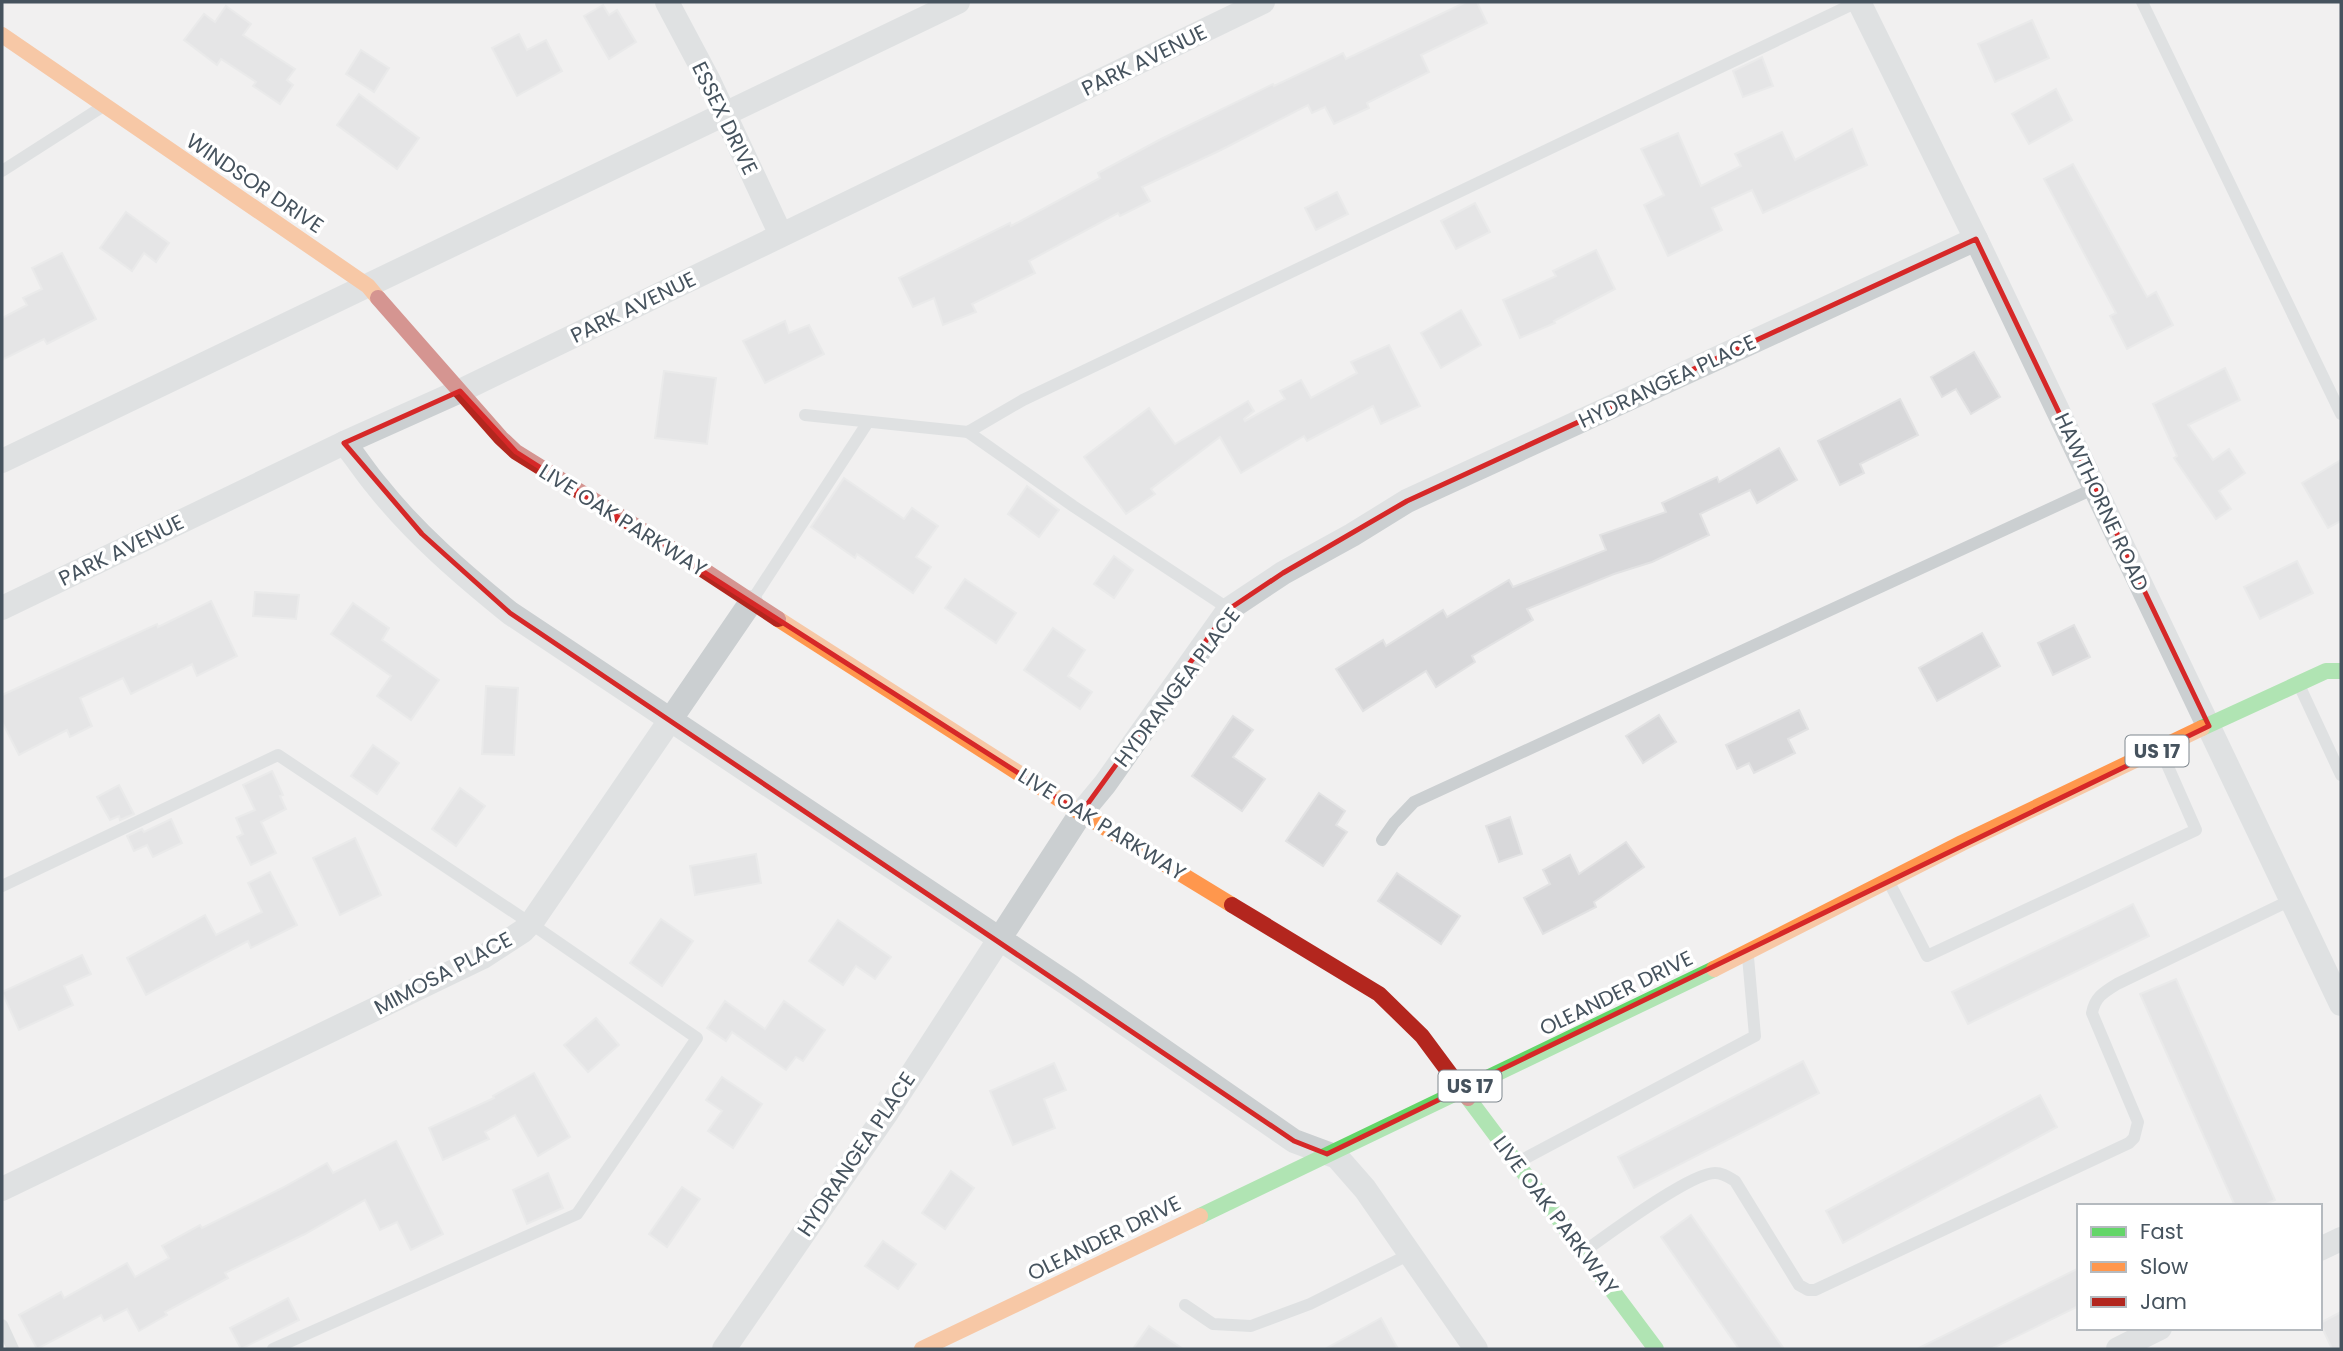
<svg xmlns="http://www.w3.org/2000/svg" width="2343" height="1351" font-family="Poppins,sans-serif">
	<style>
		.building { fill: #d8d8da; stroke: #e2e2e3; stroke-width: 2 }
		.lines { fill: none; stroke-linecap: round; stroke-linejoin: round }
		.lane { stroke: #cbcfd1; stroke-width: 12 }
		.street { stroke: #cbcfd1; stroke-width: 24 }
		.fast { stroke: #63d668; stroke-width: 16 }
		.slow { stroke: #ff974d; stroke-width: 16 }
		.jam { stroke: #b3261e; stroke-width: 16 }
		.marked { fill: none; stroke: #d62828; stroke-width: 5; stroke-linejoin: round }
		.labels { text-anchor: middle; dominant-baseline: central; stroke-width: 7; stroke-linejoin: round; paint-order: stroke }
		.shield { fill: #fff; stroke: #7e878e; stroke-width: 2 }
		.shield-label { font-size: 19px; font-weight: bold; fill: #46535e }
		.street-label { font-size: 21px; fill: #46535e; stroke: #fff }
	</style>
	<rect width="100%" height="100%" fill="#f1f0f0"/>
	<g class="building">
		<path d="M1466 2H1477L1487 23 1421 55 1429 72 1367 103 1369 108 1334 124 1325 107 1312 113 1308 105 1221 150 1142 187 1150 201 1120 216 1118 213 1029 261 1035 273 972 304 976 312 943 325 934 298 913 307 899 278 1010 223 1011 226 1100 178 1098 173 1161 139 1273 84 1274 86 1343 53 1346 59Z"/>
		<path d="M603 5 609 15 617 10 636 42 609 59 584 16Z"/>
		<path d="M226 6 251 24 243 35 295 69 287 80 293 85 280 104 253 86 256 82 221 59 217 65 184 40 204 14 215 22Z"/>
		<path d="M2032 20 2049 58 1995 82 1978 44Z"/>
		<path d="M519 34 527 50 546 40 562 71 517 96 492 48Z"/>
		<path d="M361 50 389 68 374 92 346 74Z"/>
		<path d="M1762 57 1773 86 1743 97 1733 71Z"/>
		<path d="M2056 89 2072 120 2029 144 2012 114Z"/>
		<path d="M359 94 419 138 397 169 337 125Z"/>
		<path d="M1852 129 1867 165 1763 213 1752 190 1712 208 1722 230 1668 256 1644 205 1664 195 1641 149 1678 133 1701 186 1741 166 1735 154 1782 132 1795 160Z"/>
		<path d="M2073 164 2147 297 2156 292 2173 325 2127 349 2110 316 2116 313 2044 179Z"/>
		<path d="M1337 192 1348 214 1316 230 1305 208Z"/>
		<path d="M1475 203 1490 232 1456 249 1441 221Z"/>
		<path d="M126 212 169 243 156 262 144 253 132 271 100 248Z"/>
		<path d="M1596 250 1615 289 1554 321 1555 323 1520 338 1503 300 1556 276 1553 271Z"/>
		<path d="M62 253 96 319 47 344 44 339 2 360V318L27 305 23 298 42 289 32 268Z"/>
		<path d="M1461 310 1481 345 1441 368 1421 333Z"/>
		<path d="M785 321 789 333 809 325 824 354 765 383 743 341Z"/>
		<path d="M1389 345 1420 406 1381 424 1373 406 1307 441 1304 436 1241 473 1220 437 1151 489 1155 494 1126 514 1084 457 1149 408 1175 444 1248 401 1254 411 1244 419 1245 421 1285 399 1280 391 1301 380 1311 398 1357 373 1351 362Z"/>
		<path d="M1974 352 2000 397 1971 414 1956 389 1942 397 1931 377Z"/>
		<path d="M2225 368 2240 400 2188 425 2213 460 2229 449 2245 473 2219 491 2231 509 2216 519 2174 458 2177 456 2153 404Z"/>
		<path d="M664 371 716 378 707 444 655 438Z"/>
		<path d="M1900 399 1918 435 1860 464 1864 473 1840 485 1818 441Z"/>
		<path d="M1779 448 1797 480 1757 503 1750 490 1700 514 1709 535 1652 562 1614 574 1527 609 1533 620 1472 656 1475 662 1436 687 1426 671 1363 711 1336 669 1383 640 1386 646 1443 610 1447 617 1509 580 1513 587 1606 550 1600 535 1666 512 1662 503 1717 477 1719 482Z"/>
		<path d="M2341 460V521L2328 528 2302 483Z"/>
		<path d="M844 478 904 519 912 508 938 526 916 557 931 567 913 593 857 554 855 558 811 527Z"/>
		<path d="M1027 486 1059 510 1039 537 1008 514Z"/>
		<path d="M1114 556 1133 570 1114 598 1094 584Z"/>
		<path d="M2297 561 2313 593 2260 619 2244 587Z"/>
		<path d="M965 579 1016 613 996 643 945 608Z"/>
		<path d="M255 592 299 595 296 619 253 616Z"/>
		<path d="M211 601 237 656 197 676 192 664 131 694 123 678 80 698 92 726 70 737 67 730 19 755 2 722V695L157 624 158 627Z"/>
		<path d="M353 603 389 628 382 640 439 680 411 720 377 696 391 676 331 634Z"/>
		<path d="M2074 625 2090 657 2053 675 2038 643Z"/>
		<path d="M1053 628 1085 650 1068 676 1092 692 1080 709 1024 670Z"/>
		<path d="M1982 633 2000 666 1937 701 1919 668Z"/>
		<path d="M486 686 518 688 514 755 482 754Z"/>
		<path d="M1799 710 1808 729 1788 739 1795 753 1754 773 1749 763 1737 769 1726 745Z"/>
		<path d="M1659 715 1676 742 1643 763 1626 736Z"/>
		<path d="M1233 716 1253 730 1233 757 1265 779 1242 811 1192 776Z"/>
		<path d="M373 745 399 763 377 794 351 776Z"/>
		<path d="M272 771 283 795 280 796 286 809 261 822 276 853 251 865 237 837 243 834 236 818 255 810 243 785Z"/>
		<path d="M119 785 134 814 120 820 119 816 110 820 97 797Z"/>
		<path d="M460 788 485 806 456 846 432 829Z"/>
		<path d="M1319 793 1345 811 1336 825 1347 832 1323 866 1286 841Z"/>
		<path d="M1510 817 1522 854 1499 862 1486 826Z"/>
		<path d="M171 819 182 843 153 857 147 845 134 851 127 836 142 829 144 832Z"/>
		<path d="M355 838 381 895 340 915 313 858Z"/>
		<path d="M1626 842 1644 867 1594 902 1596 907 1543 934 1524 898 1550 884 1543 870 1570 855 1579 874Z"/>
		<path d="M756 854 761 883 695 895 690 866Z"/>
		<path d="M270 872 297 925 251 948 248 941 146 995 127 958 205 915 216 935 262 912 248 883Z"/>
		<path d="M1397 873 1460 916 1441 944 1378 901Z"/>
		<path d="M2133 904 2149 936 1968 1024 1952 992Z"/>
		<path d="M661 919 693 941 662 986 630 963Z"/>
		<path d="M838 920 891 957 875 979 856 966 843 985 809 961Z"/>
		<path d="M82 955 91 974 64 986 73 1005 19 1030 2 992Z"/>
		<path d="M2176 979 2275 1200 2262 1206H2235L2140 994Z"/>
		<path d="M725 1001 765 1029 784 1001 825 1030 803 1061 796 1057 786 1070 732 1032 726 1041 707 1028Z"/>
		<path d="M596 1018 619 1045 588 1072 564 1045Z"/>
		<path d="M1803 1061 1819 1093 1634 1188 1618 1157Z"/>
		<path d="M1054 1063 1066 1090 1044 1099 1055 1128 1013 1145 990 1091Z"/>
		<path d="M534 1073 570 1137 538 1156 515 1115 485 1132 489 1139 443 1160 429 1128 494 1098 493 1096Z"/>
		<path d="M722 1077 762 1104 733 1148 708 1131 722 1111 706 1100Z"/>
		<path d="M2040 1095 2057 1127 1843 1243 1826 1211Z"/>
		<path d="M396 1141 443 1234 411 1250 397 1222 380 1230 365 1200 305 1234 225 1273 228 1278 165 1312 167 1315 139 1331 127 1309 104 1321 101 1315 37 1349 19 1315 61 1292 64 1298 127 1263 135 1277 169 1258 162 1246 200 1225 202 1228 282 1188 327 1163 333 1173Z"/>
		<path d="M951 1171 974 1188 945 1229 922 1213Z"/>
		<path d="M548 1173 563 1208 527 1224 513 1190Z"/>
		<path d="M682 1187 700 1199 667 1247 649 1234Z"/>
		<path d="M1691 1215 1784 1349H1739L1661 1237Z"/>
		<path d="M883 1241 916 1264 898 1289 865 1266Z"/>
		<path d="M2079 1268V1306L1991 1349H1917Z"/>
		<path d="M288 1298 299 1320 241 1349 230 1328Z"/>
		<path d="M2341 1312V1349H2332L2320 1323Z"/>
		<path d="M1381 1318 1398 1349H1325Z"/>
		<path d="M1149 1326 1183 1349H1133Z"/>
	</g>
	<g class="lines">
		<g class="lane">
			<path d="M2142 2 2341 414"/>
			<path d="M2 171 102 107"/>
			<path d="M805 415 968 432 1023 400 1857 2"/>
			<path d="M968 432 1073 506 1229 609"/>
			<path d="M753 599 868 422"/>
			<path d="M2300 687 2341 775"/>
			<path d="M1382 840 1394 823 1414 802 2095 488"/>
			<path d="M1889 882 1927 956 2196 830 2162 753"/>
			<path d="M2 886 278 755 530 923 697 1038 577 1214 273 1349"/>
			<path d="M1520 1161 1755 1036 1748 957"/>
			<path d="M1586 1250C1610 1233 1690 1173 1715 1173 1723 1173 1728 1177 1735 1181L1799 1285 1808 1290H1815L2129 1143 2134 1138 2138 1122 2092 1013C2095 997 2104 992 2117 984L2291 900"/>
			<path d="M1185 1305 1213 1324 1251 1326 1310 1304 1410 1254"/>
			<path d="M2 1325 13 1349"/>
		</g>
		<g class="street">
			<path d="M667 2 710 83 781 235"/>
			<path d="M1859 2 1976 239 2341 1004"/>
			<path d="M344 443C356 457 365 472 377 486 415 534 463 575 510 613L1069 985 1294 1141 1337 1157 1365 1189 1476 1349"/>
			<path d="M2 461 958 2"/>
			<path d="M2 608 344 443 460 391 1263 2"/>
			<path d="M2 1189 483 957 523 931 534 919 751 602"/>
			<path d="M2320 1249 2341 1239"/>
			<path d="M724 1349 886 1114 1081 813 1105 784 1229 609 1283 573 1352 535 1407 501 1976 239"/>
			<path d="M2118 1349 2160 1328"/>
		</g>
		<g class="fast">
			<path d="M2202 728 2326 671H2341"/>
			<path d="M1468 1098 1656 1349"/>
			<path d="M1200 1216 1714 969"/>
		</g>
		<g class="slow">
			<path d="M2 35 368 286 378 298"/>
			<path d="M778 619 1081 813 1232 905"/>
			<path d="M1714 969 1962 843 2202 728"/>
			<path d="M922 1349 1200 1216"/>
		</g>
		<g class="jam">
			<path d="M378 298 501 438 516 452 661 542 778 619"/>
			<path d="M1232 905 1379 994 1422 1036 1468 1098"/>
		</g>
	</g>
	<path d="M0 0H2343V1351H0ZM1976 239 2209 726 1327 1154 1294 1141 510 613 422 534 344 443 460 391 516 452 1081 813 1229 609 1283 573 1407 501Z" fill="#f1f0f0" fill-opacity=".55" fill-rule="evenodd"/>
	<path class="marked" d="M1976 239 2209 726 1327 1154 1294 1141 510 613 422 534 344 443 460 391 516 452 1081 813 1229 609 1283 573 1407 501Z"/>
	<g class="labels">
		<g class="shield">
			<rect x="2125.5" y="735.5" width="63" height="31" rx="5"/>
			<rect x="1438.5" y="1070.5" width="63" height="31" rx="5"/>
		</g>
		<g class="shield-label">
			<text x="2157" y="751">US 17</text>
			<text x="1470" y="1086">US 17</text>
		</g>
		<g class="street-label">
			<text transform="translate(1144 60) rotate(-26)">PARK AVENUE</text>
			<text transform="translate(725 118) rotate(64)">ESSEX DRIVE</text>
			<text transform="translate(255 183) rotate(34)">WINDSOR DRIVE</text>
			<text transform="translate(633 307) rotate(-26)">PARK AVENUE</text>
			<text transform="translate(1667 381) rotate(-25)">HYDRANGEA PLACE</text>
			<text transform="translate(2102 502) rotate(65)">HAWTHORNE ROAD</text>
			<text transform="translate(623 520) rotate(32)">LIVE OAK PARKWAY</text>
			<text transform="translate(121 550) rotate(-26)">PARK AVENUE</text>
			<text transform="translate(1177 687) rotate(-53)">HYDRANGEA PLACE</text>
			<text transform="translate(1102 824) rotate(32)">LIVE OAK PARKWAY</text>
			<text transform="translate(443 973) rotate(-28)">MIMOSA PLACE</text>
			<text transform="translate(1616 993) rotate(-26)">OLEANDER DRIVE</text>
			<text transform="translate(856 1154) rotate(-56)">HYDRANGEA PLACE</text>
			<text transform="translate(1556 1215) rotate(53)">LIVE OAK PARKWAY</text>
			<text transform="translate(1104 1238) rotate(-26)">OLEANDER DRIVE</text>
		</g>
	</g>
	<rect width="2343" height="1351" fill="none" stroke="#46535e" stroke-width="7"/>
	<rect x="2077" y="1204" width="245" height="126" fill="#ffffff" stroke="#b5babf" stroke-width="2"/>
	<rect x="2091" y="1227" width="35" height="10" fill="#63d668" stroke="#b5babf" stroke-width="2"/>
	<text x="2140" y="1239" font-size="21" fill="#46535e">Fast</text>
	<rect x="2091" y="1262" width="35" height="10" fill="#ff974d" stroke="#b5babf" stroke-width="2"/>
	<text x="2140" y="1274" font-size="21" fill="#46535e">Slow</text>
	<rect x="2091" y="1297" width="35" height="10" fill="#b3261e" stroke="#b5babf" stroke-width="2"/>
	<text x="2140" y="1309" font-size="21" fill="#46535e">Jam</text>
</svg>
